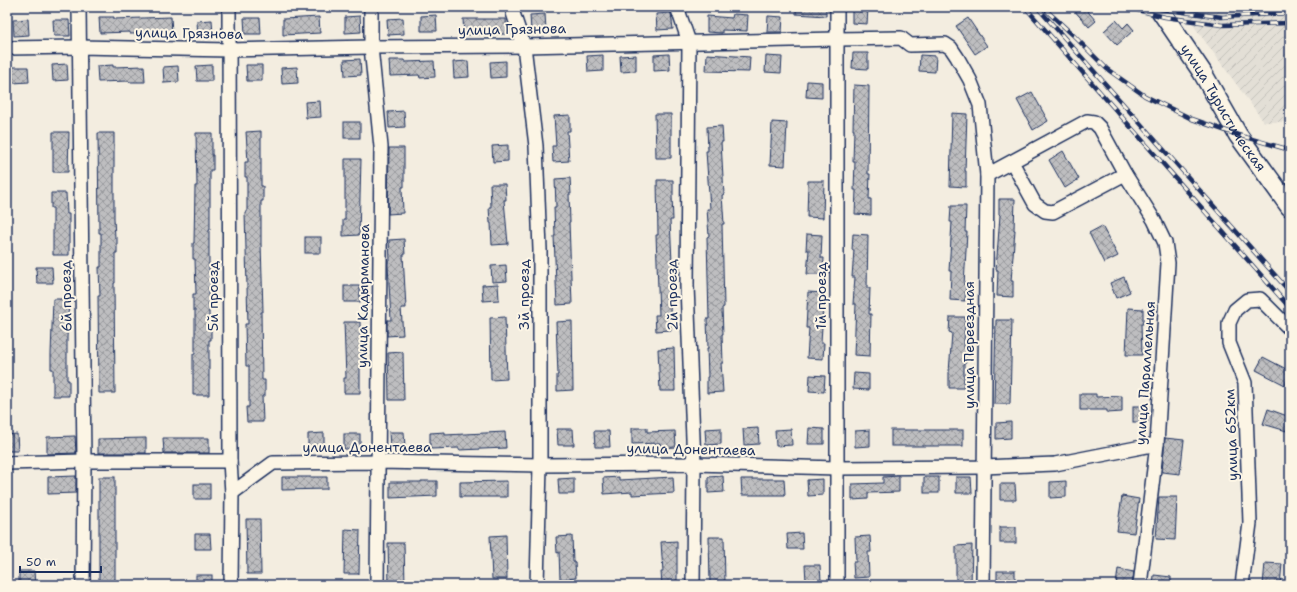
<svg xmlns="http://www.w3.org/2000/svg" width="1297" height="592" font-family="'Shantell Sans',sans-serif">
	<style>
		.industrial { fill: url(#industrial-furrows) }
		.building { fill: url(#building-cross-hatch); stroke: #1b2f5e }
		.lines { fill: none; stroke-linecap: round; stroke-linejoin: round }
		.street-casing { stroke: #1b2f5e; stroke-width: 16 }
		.secondary-casing { stroke: #1b2f5e; stroke-width: 21 }
		.street { stroke: #fcf5e5; stroke-width: 13 }
		.secondary { stroke: #fcf5e5; stroke-width: 18 }
		.rail-casing { stroke: #1b2f5e; stroke-width: 4.5 }
		.rail { stroke: #fcf5e5; stroke-width: 3; stroke-dasharray: 9; stroke-linecap: butt }
		.labels { text-anchor: middle; dominant-baseline: central; stroke-width: 4; stroke-linejoin: round; paint-order: stroke }
		.street-label { font-size: 14px; fill: #1b2f5e; stroke: #fcf5e5 }
	</style>
	<defs>
		<pattern id="industrial-furrows" width="10" height="10" patternUnits="userSpaceOnUse"><rect width="10" height="10" fill="#e3dfd6"/><path d="M-1 1l2-2M0 10L10 0M9 11l2-2" fill="none" stroke="#c2c0ba"/></pattern>
		<pattern id="building-cross-hatch" width="8" height="8" patternUnits="userSpaceOnUse"><rect width="8" height="8" fill="#bebec0"/><path d="M0 0l8 8M0 8l8-8" fill="none" stroke="#9a9b9f"/></pattern>
	</defs>
	<rect width="100%" height="100%" fill="#f3ede0"/>
	<filter id="ink" filterUnits="userSpaceOnUse"><feTurbulence type="fractalNoise" baseFrequency=".025" numOctaves="2"/><feDisplacementMap in="SourceGraphic" scale="8" xChannelSelector="R" yChannelSelector="G"/><feConvolveMatrix kernelMatrix="1 2 1 2 8 2 1 2 1" color-interpolation-filters="sRGB"/></filter>
	<g filter="url(#ink)">
		<path class="industrial" d="M1180 7H1290V122H1264Z"/>
		<g class="building">
			<path d="M796 7H826V16L796 14Z"/>
			<path d="M1071 7H1084L1096 21 1089 27Z"/>
			<path d="M852 8H868L867 24 852 23Z"/>
			<path d="M671 13 673 29 657 30 656 14Z"/>
			<path d="M545 14 546 30 531 31 530 15Z"/>
			<path d="M733 14 748 15 747 31 722 30V33L707 32V16L732 18Z"/>
			<path d="M436 15 437 31H421V16Z"/>
			<path d="M360 16 361 32 345 33V17Z"/>
			<path d="M768 16 783 17 782 32H767Z"/>
			<path d="M99 17H114V19L171 17 172 33 130 34V32L100 33Z"/>
			<path d="M319 17 320 33 283 35V19Z"/>
			<path d="M244 18H260L261 34H245Z"/>
			<path d="M403 18 404 34 388 35 387 19Z"/>
			<path d="M968 18 987 46 975 54 956 26Z"/>
			<path d="M28 19 29 35 14 36 13 20Z"/>
			<path d="M463 19H506L507 34 464 35Z"/>
			<path d="M53 20H69L70 36H54Z"/>
			<path d="M212 20 213 36 198 37 197 21Z"/>
			<path d="M1116 20 1123 28 1128 23 1134 30 1117 45 1104 31Z"/>
			<path d="M853 53H868V69L852 68Z"/>
			<path d="M669 54 670 70 654 71V55Z"/>
			<path d="M707 54 750 57 749 72 706 71Z"/>
			<path d="M603 55V71L588 72 587 56Z"/>
			<path d="M636 55V71L621 72 620 56Z"/>
			<path d="M920 55 936 56 935 72 919 71Z"/>
			<path d="M766 56 782 57 781 73 765 72Z"/>
			<path d="M360 59 361 75 345 76 344 60Z"/>
			<path d="M389 60H404L405 62 434 61 435 77 420 78 419 75 390 76Z"/>
			<path d="M468 61 469 77 454 78 453 62Z"/>
			<path d="M506 61V77L491 78 490 62Z"/>
			<path d="M67 64 68 80 53 81 52 65Z"/>
			<path d="M113 65V67L144 66 145 82H129V81L98 82 97 66Z"/>
			<path d="M212 65V81H197L196 66Z"/>
			<path d="M246 65H262V81H247Z"/>
			<path d="M178 66 179 82 164 83 163 67Z"/>
			<path d="M12 67H28L29 82 13 83Z"/>
			<path d="M297 67 298 83 282 84 281 68Z"/>
			<path d="M807 81 822 82V98L806 97Z"/>
			<path d="M854 85 869 86 868 174H870L869 199H871V215L855 214 856 190H854L855 161H853L854 130H853Z"/>
			<path d="M1032 92 1048 121 1033 130 1017 100Z"/>
			<path d="M320 101 321 117 306 118 305 102Z"/>
			<path d="M404 111 405 127 389 128 388 112Z"/>
			<path d="M952 113 967 114 965 171H966V187L950 186Z"/>
			<path d="M655 114H671V158H656Z"/>
			<path d="M570 115V131H567L569 161 553 162 552 146H556L554 116Z"/>
			<rect x="344" y="122" width="16" height="16"/>
			<path d="M772 122 787 123 785 166 770 165Z"/>
			<path d="M722 126 723 142H721L724 195H722L724 224H722L724 307 722 308 723 334H722L723 363H721L723 392 707 393V377H708L707 348H708L707 319H709L707 237 709 236 707 209H710L706 151H708L707 127Z"/>
			<path d="M261 131V186H263V201H261V243L263 312H261L262 380H265V396H262L263 422H247L246 407H249V366H246L245 324H248L245 212H247V177H245V162H248L246 132Z"/>
			<path d="M53 132H69L68 172H53Z"/>
			<path d="M98 133H114V218L115 238H117V253H115V283H114L115 393H99L98 296H100L99 267H101V233H99Z"/>
			<path d="M196 133H212V155H213V170H210V230H209V270H211V286H209V324H211V340H209V395H193V354H195V310H193V294H196L195 259H193V243H194L195 186H197Z"/>
			<path d="M508 145V161L493 162 492 146Z"/>
			<path d="M389 148H404V187H402L403 213 388 214Z"/>
			<path d="M1063 151 1079 179 1065 188 1049 160Z"/>
			<path d="M345 159H361L359 235 343 236V220H345Z"/>
			<path d="M570 178 571 194H569L570 222H569L572 304 557 305 554 236H555L554 207H556L555 179Z"/>
			<path d="M657 180H673V195L672 196 673 220H670L674 305H670L671 330 656 331 655 315H659L656 235H658Z"/>
			<path d="M808 181H824L823 218 807 217Z"/>
			<path d="M490 184H505L506 200H504L508 244 492 245 491 223H490L489 207H491Z"/>
			<path d="M51 193H66L67 214H69V255H53V208H51Z"/>
			<path d="M999 199H1015L1014 230H1015L1011 281H1013V297L997 296 998 270H996L1000 215 999 214Z"/>
			<path d="M951 206H966L965 232H967L964 285H966L965 301 950 300 951 271H949L952 222H950Z"/>
			<path d="M1102 226 1118 256 1104 263 1089 233Z"/>
			<path d="M807 234 822 235 821 258H824L823 274H807L809 250H806Z"/>
			<path d="M853 234 868 235 867 288H870L869 314H871L870 356 854 355 856 304H853L855 277H852L854 250H852Z"/>
			<rect x="305" y="237" width="16" height="16"/>
			<path d="M404 239 405 255H403L406 308H401L403 335 387 336V320H391L388 265V262L390 261 389 240Z"/>
			<path d="M506 265 507 281 492 282 491 266Z"/>
			<path d="M36 267H52L53 283H37Z"/>
			<path d="M1124 277 1130 292 1116 298 1110 283Z"/>
			<path d="M498 284 499 300 483 301 482 285Z"/>
			<rect x="344" y="286" width="16" height="16"/>
			<path d="M808 292 824 293 821 343H824L823 359 807 358 809 328H806Z"/>
			<path d="M53 299H69L67 338V380H69V396H53V369H51V354Z"/>
			<path d="M1128 308 1143 309V324H1141L1142 355H1126Z"/>
			<path d="M505 317 507 379 491 380 490 318Z"/>
			<path d="M950 317H965L964 347H966V363H964V388H949V372L952 333 949 332Z"/>
			<path d="M996 320H1012L1010 404H994Z"/>
			<path d="M572 321 573 390 557 391V375H558L556 322Z"/>
			<path d="M344 322H360L361 367H360V393H344V378H346Z"/>
			<path d="M674 348 675 391H660L658 349Z"/>
			<path d="M403 352 404 400H389L388 353Z"/>
			<path d="M1263 357 1290 371V374L1285 385 1256 370Z"/>
			<path d="M854 373 869 374V390L853 389Z"/>
			<path d="M810 375 825 376 824 392 809 391Z"/>
			<path d="M1080 394H1096V397L1122 396V412L1107 413V410H1080Z"/>
			<rect x="1133" y="406" width="15" height="16"/>
			<path d="M1268 409 1290 417V432L1263 424Z"/>
			<path d="M1011 422V438L996 439V423Z"/>
			<path d="M632 428H647V432L675 431 676 447 660 448V443L632 444Z"/>
			<path d="M721 428V444L706 445 705 429Z"/>
			<path d="M758 428 759 444 744 445 743 429Z"/>
			<path d="M809 428 824 429V444H808Z"/>
			<path d="M557 429H573L574 445H558Z"/>
			<path d="M791 429 792 445 776 446 775 430Z"/>
			<path d="M870 430V446L855 447V431Z"/>
			<rect x="891" y="430" width="72" height="16"/>
			<path d="M594 431H609L610 447H595Z"/>
			<path d="M389 432H404L405 447 390 448Z"/>
			<path d="M445 432V435L505 432 506 448 459 450V448L430 449V433Z"/>
			<path d="M324 433V449H308V434Z"/>
			<path d="M17 434 18 451H7V435Z"/>
			<rect x="344" y="434" width="16" height="15"/>
			<path d="M75 436 76 453 47 454V437Z"/>
			<path d="M146 438V453H98V439Z"/>
			<path d="M163 438H209V453H164Z"/>
			<path d="M1165 438 1184 440 1180 474 1162 472Z"/>
			<path d="M76 476V493L48 494V477Z"/>
			<path d="M723 476 724 492 708 493V477Z"/>
			<path d="M899 476V492L868 493V499L852 500V484L883 483V477Z"/>
			<rect x="99" y="477" width="16" height="104"/>
			<path d="M282 477H327V489L282 490Z"/>
			<path d="M619 477V480L673 477 674 493 632 495V492L604 494 603 478Z"/>
			<rect x="924" y="477" width="15" height="16"/>
			<path d="M956 477H971L972 493H956Z"/>
			<path d="M574 478V494H559L558 479Z"/>
			<path d="M741 479H784L785 495H742Z"/>
			<path d="M823 479V495L808 496 807 480Z"/>
			<path d="M421 481H437V496L390 498V482H421Z"/>
			<path d="M507 481V497H460V482Z"/>
			<path d="M1066 481V497L1050 498V482Z"/>
			<rect x="194" y="484" width="16" height="15"/>
			<path d="M1000 484H1015L1016 500H1000Z"/>
			<path d="M1122 496 1139 499 1134 533 1117 531Z"/>
			<path d="M1159 497H1177L1175 540 1156 539Z"/>
			<path d="M246 519H260L261 574H247Z"/>
			<rect x="1000" y="527" width="16" height="16"/>
			<path d="M345 529 360 530 359 574H344Z"/>
			<path d="M802 533 803 549H788L787 534Z"/>
			<path d="M195 534H210L211 549H195Z"/>
			<path d="M506 535 507 579H492L490 536Z"/>
			<path d="M572 536 573 562H575L576 578 560 579 559 552 557 553 556 537Z"/>
			<path d="M870 536 871 552H868L869 577 854 578 853 562H856L855 537Z"/>
			<path d="M709 537H724L725 583H710Z"/>
			<path d="M677 541V585H662L661 572H663L661 542Z"/>
			<path d="M388 543H404L405 585H389Z"/>
			<path d="M972 545 971 584H956V546Z"/>
			<path d="M1265 563 1282 564 1280 585H1263Z"/>
			<path d="M805 565H820L821 581H806Z"/>
			<path d="M1118 569 1134 572 1132 585H1116Z"/>
			<path d="M19 571H34L35 585H19Z"/>
			<rect x="997" y="571" width="18" height="14"/>
			<rect x="196" y="575" width="16" height="10"/>
			<path d="M1154 575 1171 577V585H1153Z"/>
		</g>
		<g class="lines">
			<g class="street-casing">
				<g id="street">
					<path d="M79 7 84 461 83 585"/>
					<path d="M229 7 230 461 232 493 231 585"/>
					<path d="M371 7V47L381 147 377 585"/>
					<path d="M514 7 513 13 524 46 536 146 540 250V465L537 585"/>
					<path d="M677 7 689 42 687 286 694 464 693 585"/>
					<path d="M837 7V585"/>
					<path d="M7 48 79 47 229 50 371 47 524 46 837 39 901 38 910 45 945 44 951 48 957 57 970 80 980 105 987 175 983 585"/>
					<path d="M1125 174 1154 220 1165 243 1168 263 1157 444 1140 585"/>
					<path d="M987 175 1087 121 1094 122 1100 128 1125 174 1053 212 1045 211 1035 204 1012 162"/>
					<path d="M7 463 84 461H230"/>
					<path d="M232 493 273 463 378 462 540 465 694 464 837 468 984 467 1055 464 1157 444"/>
					<path d="M1242 585 1250 523 1245 383 1229 343V323L1235 310 1247 300 1260 299 1290 329"/>
				</g>
			</g>
			<g class="secondary-casing">
				<g id="secondary">
					<path id="s1" d="M1158 7 1202 72 1238 135 1290 207"/>
				</g>
			</g>
			<use href="#street" class="street"/>
			<use href="#secondary" class="secondary"/>
			<g class="rail-casing">
				<g id="rail">
					<path d="M1025 7 1290 308"/>
					<path d="M1037 7 1290 292"/>
					<path d="M1126 7 1165 17 1222 25 1290 23"/>
					<path d="M1151 7 1160 9 1222 17 1290 13"/>
					<path d="M1047 11 1072 34 1107 69 1145 96 1192 119 1238 135 1290 150"/>
				</g>
			</g>
			<use href="#rail" class="rail"/>
		</g>
	</g>
	<g class="labels">
		<g class="street-label">
			<text transform="translate(512 29) rotate(-1)">улица Грязнова</text>
			<text transform="translate(189 33) rotate(1)">улица Грязнова</text>
			<text stroke="none"><textPath href="#s1" startOffset="120">улица Туристическая</textPath></text>
			<text transform="translate(524 295) rotate(-90)">3й проезд</text>
			<text transform="translate(672 295) rotate(-91)">2й проезд</text>
			<text transform="translate(66 296) rotate(-91)">6й проезд</text>
			<text transform="translate(213 296) rotate(-90)">5й проезд</text>
			<text transform="translate(363 296) rotate(-89)">улица Кадырманова</text>
			<text transform="translate(821 296) rotate(-90)">1й проезд</text>
			<text transform="translate(969 345) rotate(-90)">улица Переездная</text>
			<text transform="translate(1145 373) rotate(-86)">улица Параллельная</text>
			<text transform="translate(1231 435) rotate(-92)">улица 652км</text>
			<text x="367" y="447">улица Донентаева</text>
			<text transform="translate(691 449) rotate(1)">улица Донентаева</text>
		</g>
	</g>
	<rect width="1297" height="592" fill="none" stroke="#fcf5e5" stroke-width="24"/>
	<rect x="12" y="12" width="1273" height="568" fill="none" stroke="#1b2f5e" stroke-width="1.5" filter="url(#ink)"/>
	<path d="M20 566v6h81v-6" fill="none" stroke="#1b2f5e" stroke-width="2"/>
	<text x="26" y="566" font-size="12" fill="#1b2f5e" stroke="#fcf5e5" stroke-width="3" paint-order="stroke">50 m</text>
</svg>
